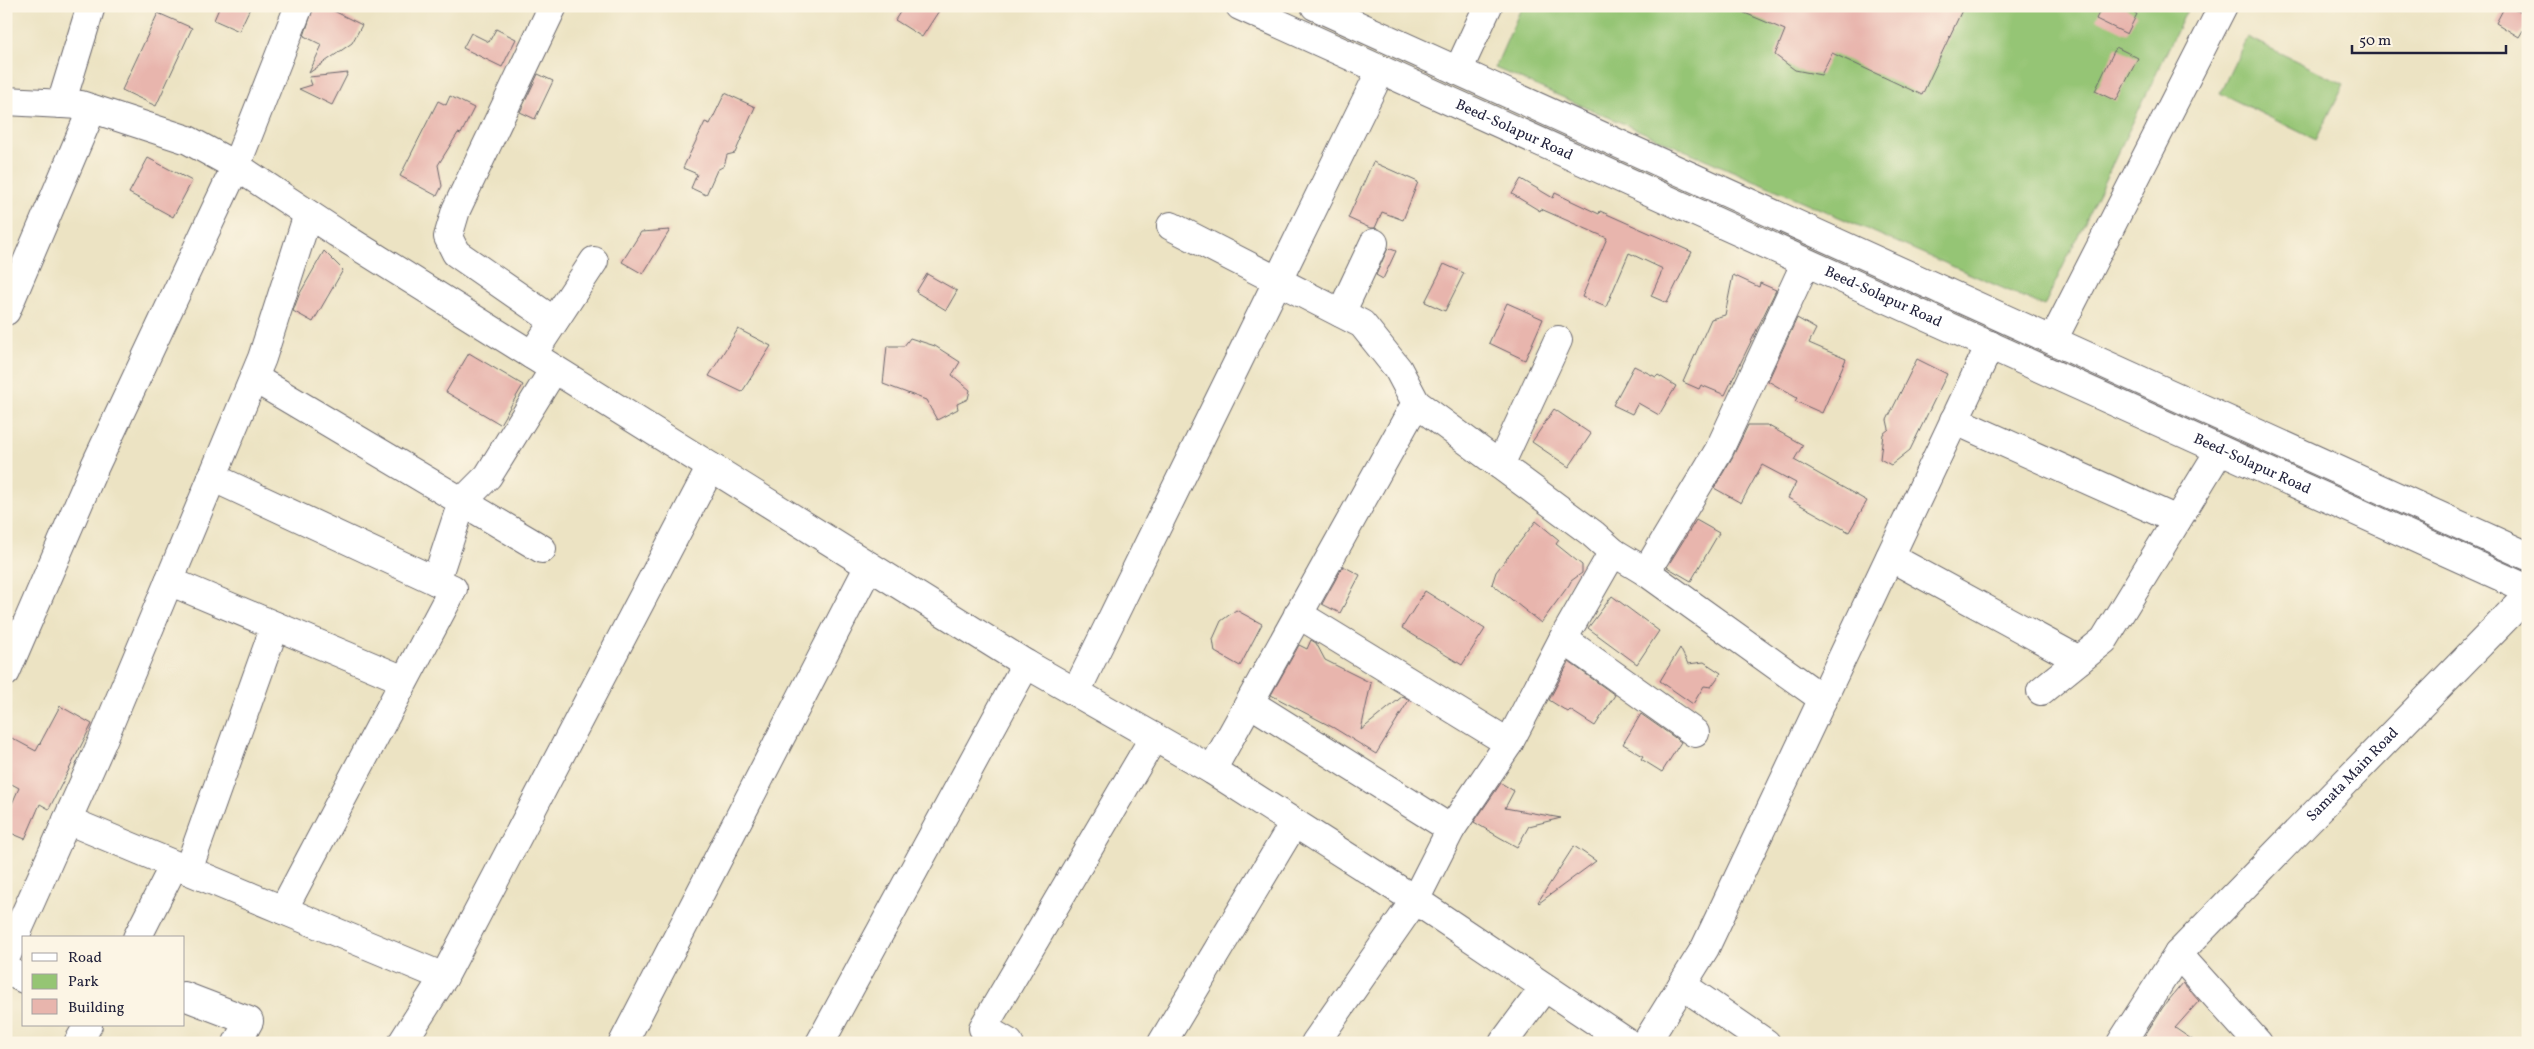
<svg xmlns="http://www.w3.org/2000/svg" width="2534" height="1049" font-family="Vollkorn,serif">
	<style>
		.green { fill: #95c574; stroke: #5c7458 }
		.building { fill: #e8b5ad }
		.lines { fill: none; stroke-linecap: round; stroke-linejoin: round }
		.minor-casing { stroke: #69666b; stroke-width: 30 }
		.major-casing { stroke: #69666b; stroke-width: 30 }
		.minor { stroke: #fff; stroke-width: 28 }
		.major { stroke: #fff; stroke-width: 28 }
		.labels { text-anchor: middle; dominant-baseline: central; stroke-width: 4; stroke-linejoin: round; paint-order: stroke }
		.street-label { font-size: 15px; fill: #22223b; stroke: #fcf5e5 }
	</style>
	<rect width="100%" height="100%" fill="#fcf5e5"/>
	<filter id="ink" filterUnits="userSpaceOnUse"><feTurbulence type="fractalNoise" baseFrequency=".02" numOctaves="2"/><feDisplacementMap in="SourceGraphic" scale="10" xChannelSelector="R" yChannelSelector="G"/><feConvolveMatrix kernelMatrix="1 2 1 2 8 2 1 2 1" color-interpolation-filters="sRGB"/></filter>
	<filter id="wash" filterUnits="userSpaceOnUse"><feTurbulence type="fractalNoise" baseFrequency=".0096" numOctaves="4" result="noise"/><feDisplacementMap in="SourceGraphic" scale="20" xChannelSelector="R" yChannelSelector="G"/><feGaussianBlur stdDeviation="1.12" result="paint"/><feColorMatrix in="noise" values="0 0 0 0 0 0 0 0 0 0 0 0 0 0 0 0 0 1.4 0 .05"/><feComposite in="paint" operator="in"/></filter>
	<g filter="url(#wash)">
		<rect width="100%" height="100%" fill="#ece3c3"/>
		<g class="green">
			<path d="M1522 6H2189L2044 306 1495 68Z"/>
			<path d="M2247 37 2344 84 2316 140 2220 93Z"/>
		</g>
		<g id="blocks">
			<g class="building">
				<path d="M220 6H251L239 31 214 20Z"/>
				<path d="M314 6H324L362 25 352 43 309 73 322 45 304 36Z"/>
				<path d="M904 6H942L922 37 895 20Z"/>
				<path d="M1728 6H1964L1922 95 1832 53 1821 75 1795 70 1775 55 1785 30Z"/>
				<path d="M2102 6H2121L2137 14 2127 34 2096 19Z"/>
				<path d="M2505 6H2513L2515 10 2528 14V22L2519 37 2496 23Z"/>
				<path d="M158 13 192 28 156 106 122 90Z"/>
				<path d="M496 29 516 39 502 67 463 48 471 33 489 42Z"/>
				<path d="M2116 47 2138 58 2116 101 2095 91Z"/>
				<path d="M348 73 332 105 299 89 312 85 309 77Z"/>
				<path d="M538 74 553 81 535 119 520 112Z"/>
				<path d="M725 93 755 107 735 153 727 155 724 166 717 170 706 195 691 188 697 174 683 168 705 122 710 124Z"/>
				<path d="M450 96 474 108 461 134 458 133 438 165 442 186 437 196 400 176 438 101 446 105Z"/>
				<path d="M148 158 192 181 173 217 129 193Z"/>
				<path d="M1373 162 1418 182 1403 220 1382 212 1375 228H1370L1348 218Z"/>
				<path d="M1521 179 1553 198 1555 193 1599 214 1600 211 1692 252 1667 303 1651 296 1663 269 1629 253 1606 307 1582 297 1607 238 1541 209 1540 211 1512 194Z"/>
				<path d="M670 230 643 274 622 262 641 232Z"/>
				<path d="M1388 248 1396 251 1383 279 1376 275Z"/>
				<path d="M324 251 343 270 313 322 293 311 299 295Z"/>
				<path d="M1444 264 1464 273 1445 311 1425 302Z"/>
				<path d="M927 274 957 291 946 310 916 292Z"/>
				<path d="M1733 275 1759 287 1760 283 1776 290 1725 395 1701 385 1699 389 1683 382 1711 319 1725 315Z"/>
				<path d="M1507 303 1543 319 1525 360 1489 343Z"/>
				<path d="M1797 318 1816 329 1809 343 1846 359 1822 413 1795 401 1797 398 1768 381Z"/>
				<path d="M738 329 771 346 742 392 709 376Z"/>
				<path d="M910 338 935 346 960 362 952 375 970 390 968 399 957 404 958 409 937 420 926 400 883 384 887 346H904Z"/>
				<path d="M469 353 523 385 500 424 446 392Z"/>
				<path d="M1917 359 1947 374 1910 450 1891 465 1880 459 1883 434 1889 429 1887 420Z"/>
				<path d="M1634 366 1656 377 1658 375 1676 386 1659 415 1638 403 1632 414 1613 405Z"/>
				<path d="M1554 409 1591 434 1569 467 1532 442Z"/>
				<path d="M1748 425H1767L1803 445 1794 460 1867 501 1849 532 1788 498 1796 483 1762 465 1741 503 1714 488 1732 458Z"/>
				<path d="M1696 520 1719 533 1691 581 1667 567Z"/>
				<path d="M1536 521 1559 540 1556 544 1582 565V573L1571 581 1569 585 1541 623 1492 584 1496 572Z"/>
				<path d="M1343 566 1360 575 1340 613 1322 604Z"/>
				<path d="M1425 591 1485 629 1462 665 1402 628Z"/>
				<path d="M1612 596 1659 631 1637 664 1588 628Z"/>
				<path d="M1236 610 1262 624 1240 666 1215 652 1213 639 1221 621Z"/>
				<path d="M1311 640 1316 643 1325 660 1371 683 1361 730 1403 696 1409 700 1376 754 1334 728 1271 695 1299 645 1307 649Z"/>
				<path d="M1680 648 1688 664 1704 662 1721 673 1711 687 1704 686 1693 704 1660 681Z"/>
				<path d="M1569 662 1615 695 1595 726 1570 710 1568 712 1549 700Z"/>
				<path d="M60 706 92 724 49 809 40 804 25 839 6 831V817L19 788 6 781V735L36 751Z"/>
				<path d="M1641 714 1681 742 1662 772 1641 759 1643 756 1623 744Z"/>
				<path d="M1501 783 1514 791 1505 808 1561 818 1529 826 1517 847 1499 837 1474 822Z"/>
				<path d="M1574 846 1596 861 1539 903 1538 902Z"/>
				<path d="M2183 983 2199 1001 2175 1028 2197 1043H2140L2163 1007Z"/>
			</g>
		</g>
	</g>
	<g filter="url(#ink)">
		<use href="#blocks" fill-opacity="0" stroke="#69666b" stroke-width="1"/>
		<g class="lines">
			<g class="minor-casing">
				<g id="minor">
					<path d="M553 6 456 210 448 237 456 253 554 321"/>
					<path d="M1458 71 1488 6"/>
					<path d="M6 101 81 105 188 140 236 166 337 233 1026 664 1212 770 1415 900 1628 1043"/>
					<path d="M61 104 91 6"/>
					<path d="M1171 226 1362 324 1398 369 1416 403 1593 534 1613 552 1646 572 1823 699"/>
					<path d="M6 311 92 109"/>
					<path d="M1341 313 1374 243"/>
					<path d="M2053 340 2223 6"/>
					<path d="M532 355 594 261"/>
					<path d="M254 378 542 549"/>
					<path d="M1954 420 2177 520"/>
					<path d="M1500 465 1558 340"/>
					<path d="M1890 557 2079 660"/>
					<path d="M1646 572 1719 450 1805 264"/>
					<path d="M169 581 404 680"/>
					<path d="M436 581 462 502 488 476 554 369"/>
					<path d="M1298 614 1509 743"/>
					<path d="M1563 639 1695 733"/>
					<path d="M6 672 94 468 236 166 299 6"/>
					<path d="M2041 691 2104 640 2220 450"/>
					<path d="M1076 692 1381 70"/>
					<path d="M1250 703 1451 829"/>
					<path d="M1212 770 1416 403"/>
					<path d="M67 820 283 910 453 589 212 477"/>
					<path d="M188 870 275 626"/>
					<path d="M283 910 444 977"/>
					<path d="M137 938 174 865"/>
					<path d="M2178 954 2258 1043"/>
					<path d="M6 957 102 742 262 358 308 214"/>
					<path d="M6 970 24 979"/>
					<path d="M1682 985 1766 1043"/>
					<path d="M184 996 249 1021 237 1043"/>
					<path d="M78 1043 88 1025"/>
					<path d="M402 1043 444 977 711 467"/>
					<path d="M623 1043 869 566"/>
					<path d="M820 1043 1026 664"/>
					<path d="M1009 1043 983 1028 1154 737"/>
					<path d="M1162 1043 1294 823"/>
					<path d="M1315 1043 1415 900 1451 829 1509 743 1563 639 1613 552"/>
					<path d="M1503 1043 1544 988"/>
					<path d="M1646 1043 1705 948 1990 345"/>
					<path id="s1" d="M2121 1043 2178 954 2528 595"/>
				</g>
			</g>
			<g class="major-casing">
				<g id="major">
					<path id="s2" d="M1240 6 2528 589"/>
					<path d="M1315 6 2528 556"/>
				</g>
			</g>
			<use href="#minor" class="minor"/>
			<use href="#major" class="major"/>
		</g>
	</g>
	<g class="labels">
		<g class="street-label">
			<text stroke="none"><textPath href="#s2" startOffset="301">Beed-Solapur Road</textPath></text>
			<text stroke="none"><textPath href="#s2" startOffset="706">Beed-Solapur Road</textPath></text>
			<text stroke="none"><textPath href="#s2" startOffset="1111">Beed-Solapur Road</textPath></text>
			<text stroke="none"><textPath href="#s1" startOffset="356">Samata Main Road</textPath></text>
		</g>
	</g>
	<rect width="2534" height="1049" fill="none" stroke="#fcf5e5" stroke-width="25"/>
	<rect x="22" y="936" width="162" height="90" fill="#fcf5e5" stroke="#a5a1a1"/>
	<rect x="32" y="953" width="25" height="8" fill="#ffffff" stroke="#a5a1a1"/>
	<text x="68" y="962" font-size="15" fill="#22223b">Road</text>
	<rect x="32" y="974" width="25" height="15" fill="#95c574" stroke="#a5a1a1"/>
	<text x="68" y="986" font-size="15" fill="#22223b">Park</text>
	<rect x="32" y="999" width="25" height="15" fill="#e8b5ad" stroke="#a5a1a1"/>
	<text x="68" y="1012" font-size="15" fill="#22223b">Building</text>
	<path d="M2352 45v8h154v-8" fill="none" stroke="#22223b" stroke-width="2.5"/>
	<text x="2359" y="45" font-size="15" fill="#22223b" stroke="#fcf5e5" stroke-width="4" paint-order="stroke">50 m</text>
</svg>
